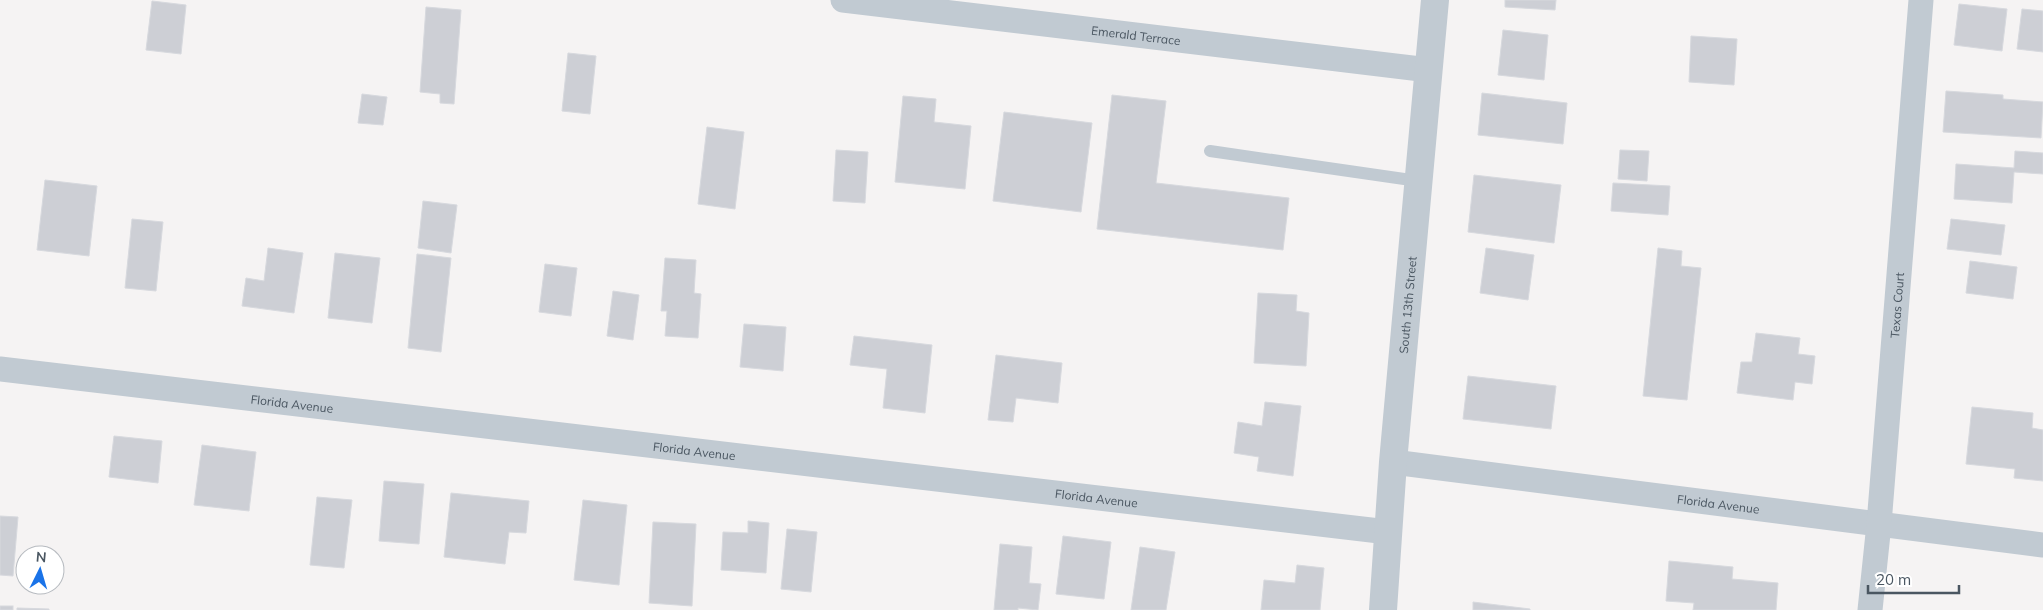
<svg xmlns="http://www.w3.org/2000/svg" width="2043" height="610" font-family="Mulish,sans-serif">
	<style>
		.building { fill: #cdcfd5; stroke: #d7d9de }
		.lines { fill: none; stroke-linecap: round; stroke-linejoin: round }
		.service { stroke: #c1cad2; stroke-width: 12 }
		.minor { stroke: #c1cad2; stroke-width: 25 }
		.tertiary { stroke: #c1cad2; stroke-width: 28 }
		.labels { text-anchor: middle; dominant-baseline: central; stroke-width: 5; stroke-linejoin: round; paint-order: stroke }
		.street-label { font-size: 12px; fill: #4a5661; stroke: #fff }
	</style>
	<rect width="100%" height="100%" fill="#f5f3f3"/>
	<g class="building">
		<path d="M1505 0H1556L1555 10 1505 7Z"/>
		<path d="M152 1 186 5 181 54 146 50Z"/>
		<path d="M1959 4 2007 9 2002 51 1954 45Z"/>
		<path d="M426 7 461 10 454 104 440 103V94L420 92Z"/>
		<path d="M2022 9 2043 11V52L2017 49Z"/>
		<path d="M1503 30 1548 35 1544 80 1498 75Z"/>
		<path d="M1691 36 1737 39 1734 85 1689 82Z"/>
		<path d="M568 53 596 56 590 114 562 111Z"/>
		<path d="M1946 91 2003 95V99L2043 102 2041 138 1943 132Z"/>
		<path d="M1482 93 1567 103 1563 144 1478 135Z"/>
		<path d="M362 94 387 97 383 125 358 123Z"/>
		<path d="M1112 95 1166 101 1156 183 1289 198 1283 250 1097 229Z"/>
		<path d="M903 96 936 99 934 122 971 126 965 189 895 182Z"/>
		<path d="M1004 112 1092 123 1081 212 993 201Z"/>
		<path d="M707 127 744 132 735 209 698 204Z"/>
		<path d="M836 150 868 152 865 203 833 201Z"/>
		<path d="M1620 150 1649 151 1647 181 1618 179Z"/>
		<path d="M2015 151 2043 153V174L2014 172 2012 203 1954 199 1956 164 2014 168Z"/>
		<path d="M1474 175 1561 185 1554 243 1468 232Z"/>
		<path d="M45 180 97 186 89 256 37 250Z"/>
		<path d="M1613 183 1670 186 1668 215 1611 211Z"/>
		<path d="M423 201 457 205 451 253 418 248Z"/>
		<path d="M132 219 163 222 156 291 125 288Z"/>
		<path d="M1951 219 2005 225 2001 255 1947 249Z"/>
		<path d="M268 248 303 253 294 313 242 306 246 278 264 281Z"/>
		<path d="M1486 248 1534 255 1528 300 1480 293Z"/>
		<path d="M1658 248 1682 251 1681 266 1701 268 1687 400 1643 396Z"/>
		<path d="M335 253 380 258 372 323 328 318Z"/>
		<path d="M417 254 451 258 441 352 408 348Z"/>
		<path d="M665 258 696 260 694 293 701 294 698 338 665 336 667 311H661Z"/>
		<path d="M1970 261 2017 267 2013 299 1966 293Z"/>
		<path d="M545 264 577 268 571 316 539 312Z"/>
		<path d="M613 291 639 295 633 340 607 336Z"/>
		<path d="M1258 293 1297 295 1296 311 1309 313 1306 366 1254 363Z"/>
		<path d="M744 324 786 327 783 371 740 367Z"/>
		<path d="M1756 333 1800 338 1798 354 1815 356 1812 384 1795 382 1793 400 1737 393 1741 362H1752Z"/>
		<path d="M854 336 932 345 925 413 883 408 887 369 850 365Z"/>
		<path d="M996 355 1062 363 1058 403 1016 398 1013 422 988 420Z"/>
		<path d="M1468 376 1556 386 1551 429 1463 419Z"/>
		<path d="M1265 402 1301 406 1293 476 1257 471 1259 457 1234 453 1238 422 1262 426Z"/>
		<path d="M1972 407 2033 413 2032 428 2043 430V481L2014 478 2015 469 1966 464Z"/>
		<path d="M114 436 162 441 158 483 109 477Z"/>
		<path d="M202 445 256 452 249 511 194 505Z"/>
		<path d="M384 481 424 484 419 544 379 541Z"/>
		<path d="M451 493 529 501 526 533 509 532 505 564 444 557Z"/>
		<path d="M317 497 352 500 344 568 310 565Z"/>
		<path d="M583 500 627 505 619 585 574 580Z"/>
		<path d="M0 516 18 517 13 576 0 575Z"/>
		<path d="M748 521 769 523 766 573 721 570 723 532 748 533Z"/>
		<path d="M653 522 696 524 692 606 649 603Z"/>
		<path d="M787 529 817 532 811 592 781 589Z"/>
		<path d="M1063 536 1111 542 1104 599 1056 594Z"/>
		<path d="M1000 544 1032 547 1029 583 1041 584 1038 610 1018 608V610H994Z"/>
		<path d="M1140 547 1175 552 1166 610H1131Z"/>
		<path d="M1669 561 1733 567 1732 579 1778 583 1776 610H1693L1694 603 1666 601Z"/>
		<path d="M1297 565 1324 568 1320 610H1261L1264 580 1295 583Z"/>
		<path d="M1473 602 1530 609V610H1473Z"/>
		<rect x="0" y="606" width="13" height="4"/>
		<path d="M17 608 49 609V610H17Z"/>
	</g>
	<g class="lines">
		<path class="service" d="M1210 151 1418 181"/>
		<g class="minor">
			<path id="s1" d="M843 0 1429 70"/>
			<path id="s2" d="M0 369 1388 532"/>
			<path id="s3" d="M1393 462 2043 545"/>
			<path id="s4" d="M1870 610 1879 524 1921 0"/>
		</g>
		<path class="tertiary" id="s5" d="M1383 610 1393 462 1435 0"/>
	</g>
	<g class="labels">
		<g class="street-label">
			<text stroke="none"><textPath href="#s1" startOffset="295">Emerald Terrace</textPath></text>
			<text stroke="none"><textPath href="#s5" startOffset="306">South 13th Street</textPath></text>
			<text stroke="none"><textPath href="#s4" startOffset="306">Texas Court</textPath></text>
			<text stroke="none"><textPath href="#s2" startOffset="294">Florida Avenue</textPath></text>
			<text stroke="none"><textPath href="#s2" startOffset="699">Florida Avenue</textPath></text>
			<text stroke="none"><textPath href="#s2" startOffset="1104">Florida Avenue</textPath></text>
			<text stroke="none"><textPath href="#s3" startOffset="328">Florida Avenue</textPath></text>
		</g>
	</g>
	<g transform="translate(40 570) rotate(5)"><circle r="24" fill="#ffffff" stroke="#b7bbc0"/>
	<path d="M0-4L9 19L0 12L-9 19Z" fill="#1a73e8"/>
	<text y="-8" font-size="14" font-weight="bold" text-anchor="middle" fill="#4a5661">N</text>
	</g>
	<path d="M1868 585v8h91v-8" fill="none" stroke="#4a5661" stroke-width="2.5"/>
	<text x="1876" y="585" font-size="15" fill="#4a5661" stroke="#ffffff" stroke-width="4" paint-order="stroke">20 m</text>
</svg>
